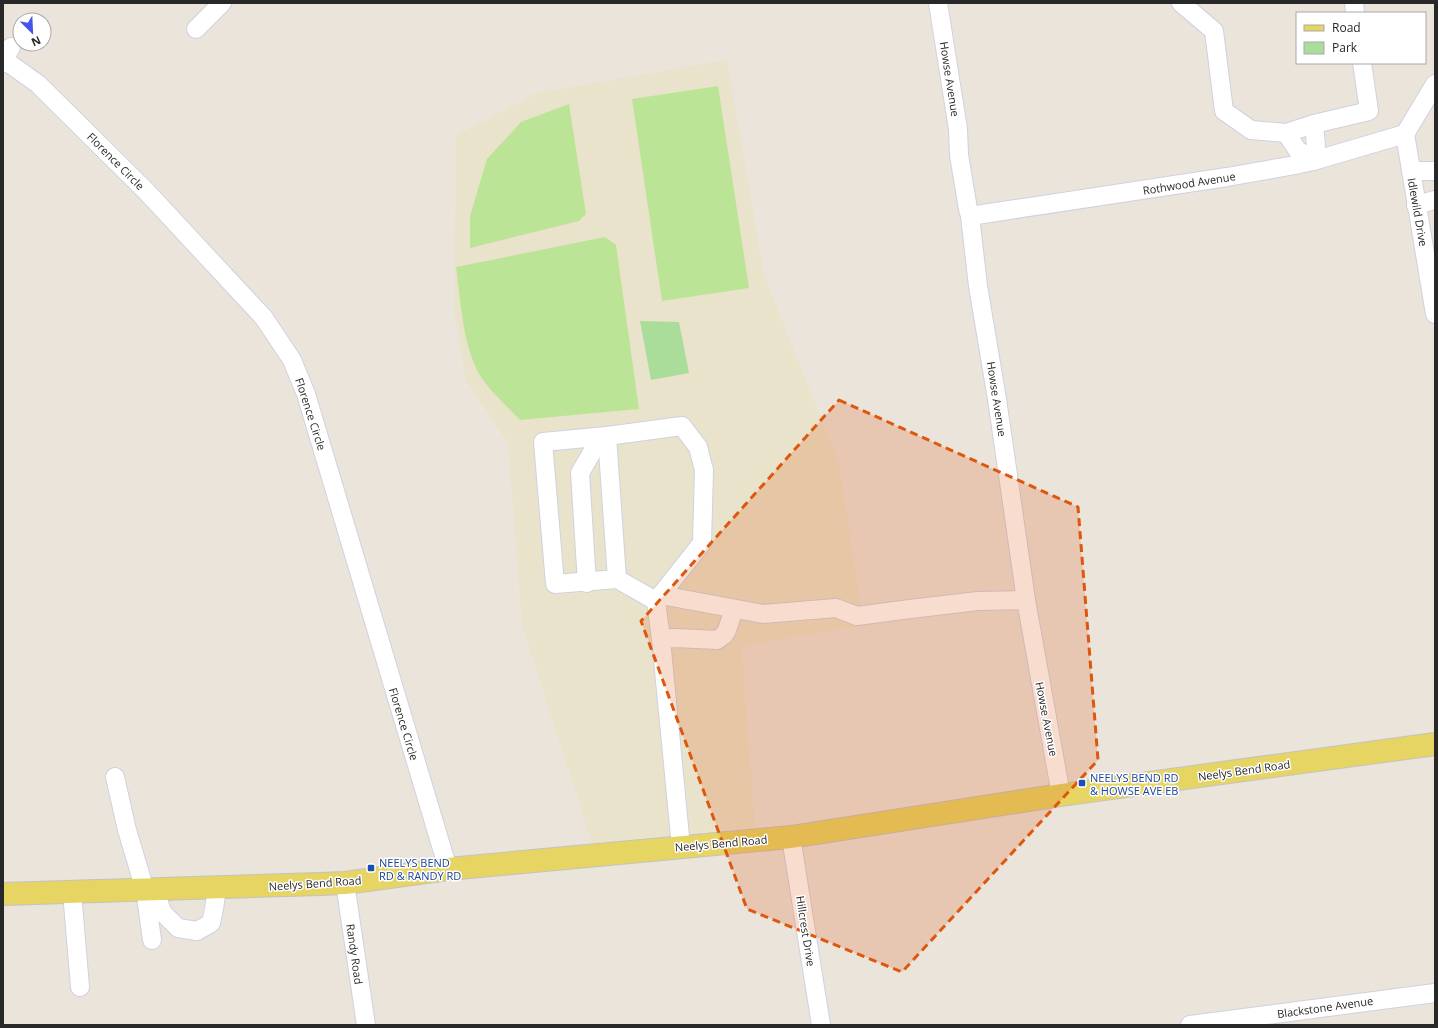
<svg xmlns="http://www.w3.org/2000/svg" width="1438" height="1028" font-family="'Open Sans',sans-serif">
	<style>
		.education { fill: #eae3cb }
		.green { fill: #abdd9a }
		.pitch { fill: #bce496 }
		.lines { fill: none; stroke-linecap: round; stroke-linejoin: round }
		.minor-casing { stroke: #d0d1e0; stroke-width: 20 }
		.major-casing { stroke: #c3c3c3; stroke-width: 24 }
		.minor { stroke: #fff; stroke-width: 18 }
		.major { stroke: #e6d463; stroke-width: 22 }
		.marked { fill: #de570d; fill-opacity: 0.2; stroke: #de570d; stroke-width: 3; stroke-dasharray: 8 5; stroke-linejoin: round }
		.transit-dot { fill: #1a4fb4; stroke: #fff; stroke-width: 1.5 }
		.labels { text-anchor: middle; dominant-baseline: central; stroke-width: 3; stroke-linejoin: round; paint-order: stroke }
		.street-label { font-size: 11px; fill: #282828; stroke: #fff }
		.transit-label { font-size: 11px; fill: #164399; stroke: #fff; text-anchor: start }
	</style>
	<rect width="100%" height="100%" fill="#eae4da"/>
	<path class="education" d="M727 60 764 275 838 461 864 625 741 646 755 827 592 843 522 625 508 443 466 380 454 309 456 136 536 93Z"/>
	<path class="green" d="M640 321 679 322 689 373 651 380Z"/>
	<g class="pitch">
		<path d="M718 86 749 288 662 301 632 99Z"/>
		<path d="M569 104 586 214 579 221 470 248V216L487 159 521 122Z"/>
		<path d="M605 237 616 245 639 409 520 420C506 405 488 390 478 372 462 340 461 302 456 267Z"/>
	</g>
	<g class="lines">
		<g class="minor-casing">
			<g id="minor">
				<path d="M938 3 958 129 959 155 968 209 970 216 978 286 997 399 1026 600 1061 795"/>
				<path d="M1181 3 1214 31 1224 111 1251 130 1286 133 1314 124 1369 111 1362 63"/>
				<path d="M1354 3 1355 13"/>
				<path d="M196 29 222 3"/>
				<path d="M3 62 10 64 38 84 146 191 264 318 292 360 306 394 448 869"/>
				<path d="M3 62 11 47"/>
				<path d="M1286 133 1298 151 1311 157 1313 161"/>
				<path d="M1405 134 1435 314"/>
				<path d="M1405 134 1435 84"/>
				<path d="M1311 157 1316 146 1314 124"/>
				<path d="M1411 171H1435"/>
				<path d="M1416 205 1435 200"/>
				<path d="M970 216 1227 177 1295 165 1313 161 1405 134"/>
				<path d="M607 436 617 579"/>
				<path d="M587 583 580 473 595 447 607 436"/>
				<path d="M661 595 763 614 836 608 857 616 910 609 978 601 1026 600"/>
				<path d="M656 601 702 543 704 470 698 447 682 426 607 436 543 442 555 584 617 579 656 601 661 639 681 847"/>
				<path d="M661 639 676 638 717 640 724 635 727 630 734 609"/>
				<path d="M115 777 127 830 145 890 152 940"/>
				<path d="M791 837 821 1025"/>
				<path d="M345 883 366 1025"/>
				<path d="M155 889 162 912 178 928 197 931 211 923 214 909 217 888"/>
				<path d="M72 892 80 987"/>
				<path d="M1190 1025 1435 993"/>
			</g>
		</g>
		<g class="major-casing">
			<path id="major" d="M3 894 320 884 345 883 448 869 791 837 1061 795 1435 744"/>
		</g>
		<use href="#minor" class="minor"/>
		<use href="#major" class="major"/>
	</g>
	<path class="marked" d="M839 400 1078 507 1098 760 902 972 747 909 641 621Z"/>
	<g class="transit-dot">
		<rect x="1078" y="779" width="8" height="8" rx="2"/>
		<rect x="367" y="864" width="8" height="8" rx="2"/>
	</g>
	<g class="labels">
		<g class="street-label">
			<text transform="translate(950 79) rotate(81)">Howse Avenue</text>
			<text transform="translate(116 161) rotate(45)">Florence Circle</text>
			<text transform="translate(1189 183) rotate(-9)">Rothwood Avenue</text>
			<text transform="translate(1418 212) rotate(80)">Idlewild Drive</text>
			<text transform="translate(997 399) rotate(81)">Howse Avenue</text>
			<text transform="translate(311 414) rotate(72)">Florence Circle</text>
			<text transform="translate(1047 719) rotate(79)">Howse Avenue</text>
			<text transform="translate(404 724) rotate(73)">Florence Circle</text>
			<text transform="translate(1244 770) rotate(-8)">Neelys Bend Road</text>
			<text transform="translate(721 843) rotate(-5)">Neelys Bend Road</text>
			<text transform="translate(315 883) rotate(-4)">Neelys Bend Road</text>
			<text transform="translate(806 931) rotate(81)">Hillcrest Drive</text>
			<text transform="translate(355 954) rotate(82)">Randy Road</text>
			<text transform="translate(1325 1007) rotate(-8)">Blackstone Avenue</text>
		</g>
		<g class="transit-label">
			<text x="1090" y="777">NEELYS BEND RD<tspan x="1090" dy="13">&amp; HOWSE AVE EB</tspan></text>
			<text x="379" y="862">NEELYS BEND<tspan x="379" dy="13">RD &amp; RANDY RD</tspan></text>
		</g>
	</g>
	<rect width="1438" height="1028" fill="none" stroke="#282828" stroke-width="8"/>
	<rect x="1296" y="12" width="130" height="52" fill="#ffffff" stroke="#a9a9a9"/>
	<rect x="1304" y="25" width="20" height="6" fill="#e6d463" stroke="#a9a9a9"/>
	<text x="1332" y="32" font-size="12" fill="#282828">Road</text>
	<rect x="1304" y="42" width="20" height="12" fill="#abdd9a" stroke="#a9a9a9"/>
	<text x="1332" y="52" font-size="12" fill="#282828">Park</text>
	<g transform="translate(32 32) rotate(156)"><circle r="19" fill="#ffffff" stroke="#a9a9a9"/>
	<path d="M0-3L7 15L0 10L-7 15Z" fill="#4454ed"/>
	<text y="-6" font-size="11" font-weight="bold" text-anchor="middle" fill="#282828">N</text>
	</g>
</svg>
